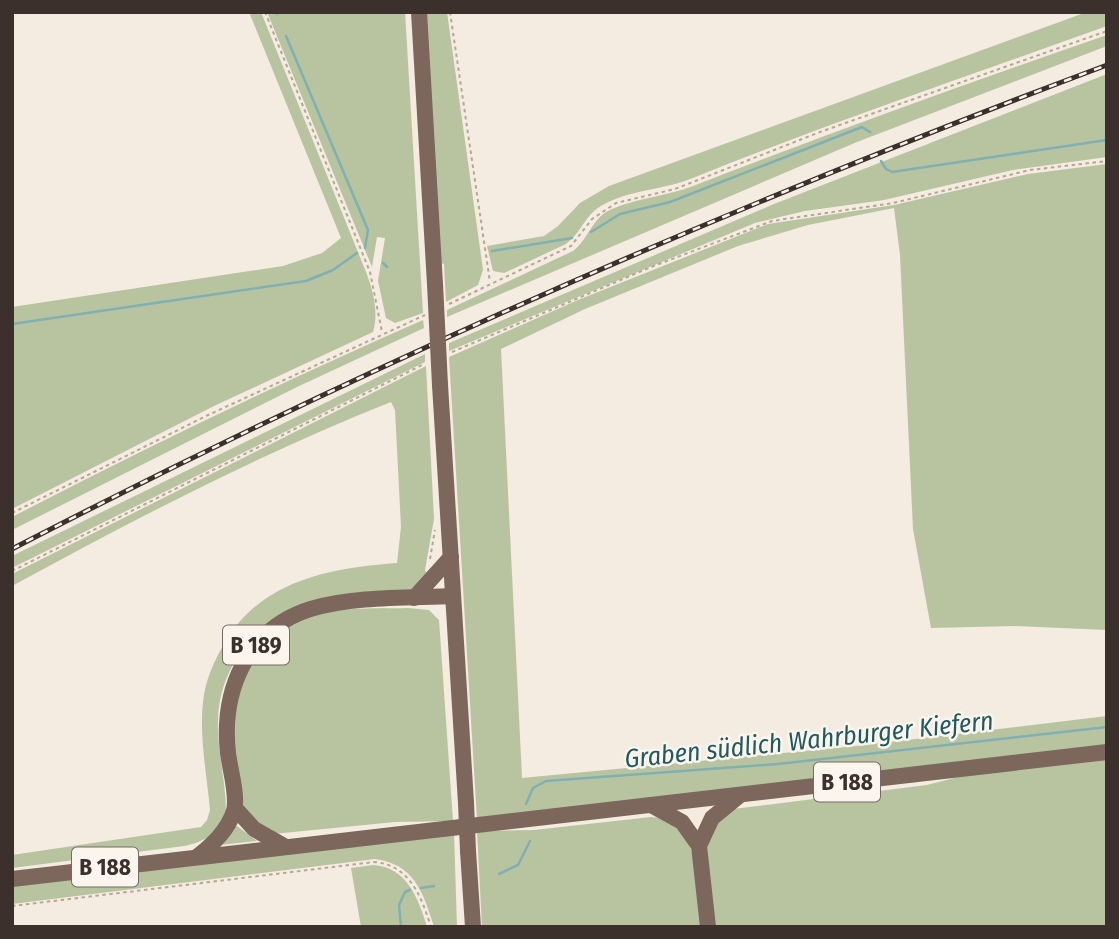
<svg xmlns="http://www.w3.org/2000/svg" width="1119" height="939" font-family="'Fira Sans Condensed',sans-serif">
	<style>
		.green { fill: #b8c4a0 }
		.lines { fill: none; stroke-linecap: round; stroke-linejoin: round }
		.stream { stroke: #7fb0b2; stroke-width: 2.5 }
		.path { stroke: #b9a596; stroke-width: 2; stroke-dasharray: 3.5 3.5; stroke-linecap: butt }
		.primary { stroke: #7d675c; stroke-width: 16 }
		.rail-casing { stroke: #3b302b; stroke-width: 5 }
		.rail { stroke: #fbf5ee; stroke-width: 2.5; stroke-dasharray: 8; stroke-linecap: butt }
		.primary-bridge { stroke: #7d675c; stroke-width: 16 }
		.labels { text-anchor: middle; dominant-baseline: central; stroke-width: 5; stroke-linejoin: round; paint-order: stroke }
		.shield { fill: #fbf5ee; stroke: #756b66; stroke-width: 2 }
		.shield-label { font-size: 23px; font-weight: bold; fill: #3b302b }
		.water-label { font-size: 26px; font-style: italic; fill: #1f5a5e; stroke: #fbf5ee }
	</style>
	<rect width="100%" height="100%" fill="#f4ebe1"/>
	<g class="green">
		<path d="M249 12H261L366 272C373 290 379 313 373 332L214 406 12 509V307L283 266 322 253 341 238Z"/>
		<path d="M267 12H405L423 313 395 323 386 318 378 281 385 238 377 237 372 267Z"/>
		<path d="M425 12H447L483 270 478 285 446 302 444 264 441 263Z"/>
		<path d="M1087 12H1107V26C968 76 829 123 693 178 664 190 627 190 601 206 585 215 581 233 566 244L504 273 493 271 487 246 544 236 558 226 580 203 609 186Z"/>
		<path d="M1107 35V46L857 142 447 317V310L573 251C589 239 592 217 612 209 637 198 667 196 693 186 830 133 968 83 1107 35Z"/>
		<path d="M1107 74V157L1013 170 884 200 805 211 755 223 449 351V343L774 204Z"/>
		<path d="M1107 164V630L1014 626 931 628 913 529 900 255 894 208 808 225 738 246 585 309 501 349 522 778 856 746 1107 716V747L477 819 449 357 578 300 768 224 894 205 1028 174Z"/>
		<path d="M423 320 424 328 297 387 12 530V517C147 447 284 381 423 320Z"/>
		<path d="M425 354V362L12 568V556Z"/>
		<path d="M426 366 434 519 425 570 428 576 412 590 312 601C258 619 217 666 218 725 218 754 226 783 226 812 221 833 204 842 184 846L12 868V855L201 827 207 820 210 810C207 775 199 737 203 702 205 681 214 661 225 642 262 580 330 568 397 563L401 527 395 410 391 402C260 454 135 519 12 586V574Z"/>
		<path d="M408 608 429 610 439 620 453 821 395 822 273 834 260 829 244 811 242 801C238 776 230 745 233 721 238 674 266 631 312 616 342 606 377 609 408 608Z"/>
		<path d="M1107 759V927H715L707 849 710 830 733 809 927 785 966 775Z"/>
		<path d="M651 817C703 821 697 889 701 927H482L477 831 534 830Z"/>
		<path d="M237 826 257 841 220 845 235 827Z"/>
		<path d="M454 833 457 927H434C423 892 414 864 375 859L12 904V886Z"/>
		<path d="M373 865C407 867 418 898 427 927H361L351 868Z"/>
	</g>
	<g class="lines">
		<g class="stream">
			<path d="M277 12V14"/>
			<path d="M286 36 368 230 365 248"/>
			<path d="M881 161 886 169 892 172 1107 140"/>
			<path d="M591 232 620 214 670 202 862 127 870 132"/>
			<path d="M492 251 572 238"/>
			<path d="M383 263 387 267"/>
			<path d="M12 324 306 281 333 270 357 253"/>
			<path d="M526 804 533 788 546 781 778 764 1107 727"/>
			<path d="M499 874 518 865 530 841"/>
			<path d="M421 888 434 886"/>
			<path d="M401 927 399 905 405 892 410 890"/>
		</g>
		<g class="path">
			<path d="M265 12 370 272 382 332"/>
			<path d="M450 12 490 282"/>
			<path d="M449 304 571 246 592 219 616 203 675 189 820 132 1107 31"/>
			<path d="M452 352 651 267 772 221 893 203 1030 170 1107 161"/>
			<path d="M12 513 206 416 425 315"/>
			<path d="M430 559 435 530"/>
			<path d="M12 571 424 364"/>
			<path d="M12 906 374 862C410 865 421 896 431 927"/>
		</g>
		<g class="primary">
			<path d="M419 12 435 284"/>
			<path d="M440 385 466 803"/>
			<path d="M414 598 451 557"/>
			<path d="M651 805 682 822 699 846 708 927"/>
			<path d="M235 808 254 829 284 846"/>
			<path d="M699 846 712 818 740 795"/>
			<path d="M468 851 473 927"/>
			<path d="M198 856C213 844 228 830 234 811 238 795 230 770 228 753 221 691 247 629 310 609 354 596 408 598 453 596"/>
			<path d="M12 879 1107 752"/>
		</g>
		<g class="rail-casing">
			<path id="rail" d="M12 549C367 365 733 205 1107 65"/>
		</g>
		<use href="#rail" class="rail"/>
		<g class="primary-bridge">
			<path d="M435 284 440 385"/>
			<path d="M466 803 468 851"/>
		</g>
	</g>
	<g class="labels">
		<g class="shield">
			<rect x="223" y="625.5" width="66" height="39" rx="5"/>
			<rect x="814" y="762.5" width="66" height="39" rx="5"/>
			<rect x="72" y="847.5" width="66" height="39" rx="5"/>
		</g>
		<g class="shield-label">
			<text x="256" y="645">B 189</text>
			<text x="847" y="782">B 188</text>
			<text x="105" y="867">B 188</text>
		</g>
		<g class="water-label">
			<text transform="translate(809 740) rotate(-6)">Graben südlich Wahrburger Kiefern</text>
		</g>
	</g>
	<rect width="1119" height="939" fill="none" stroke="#3b302b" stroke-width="28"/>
</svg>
